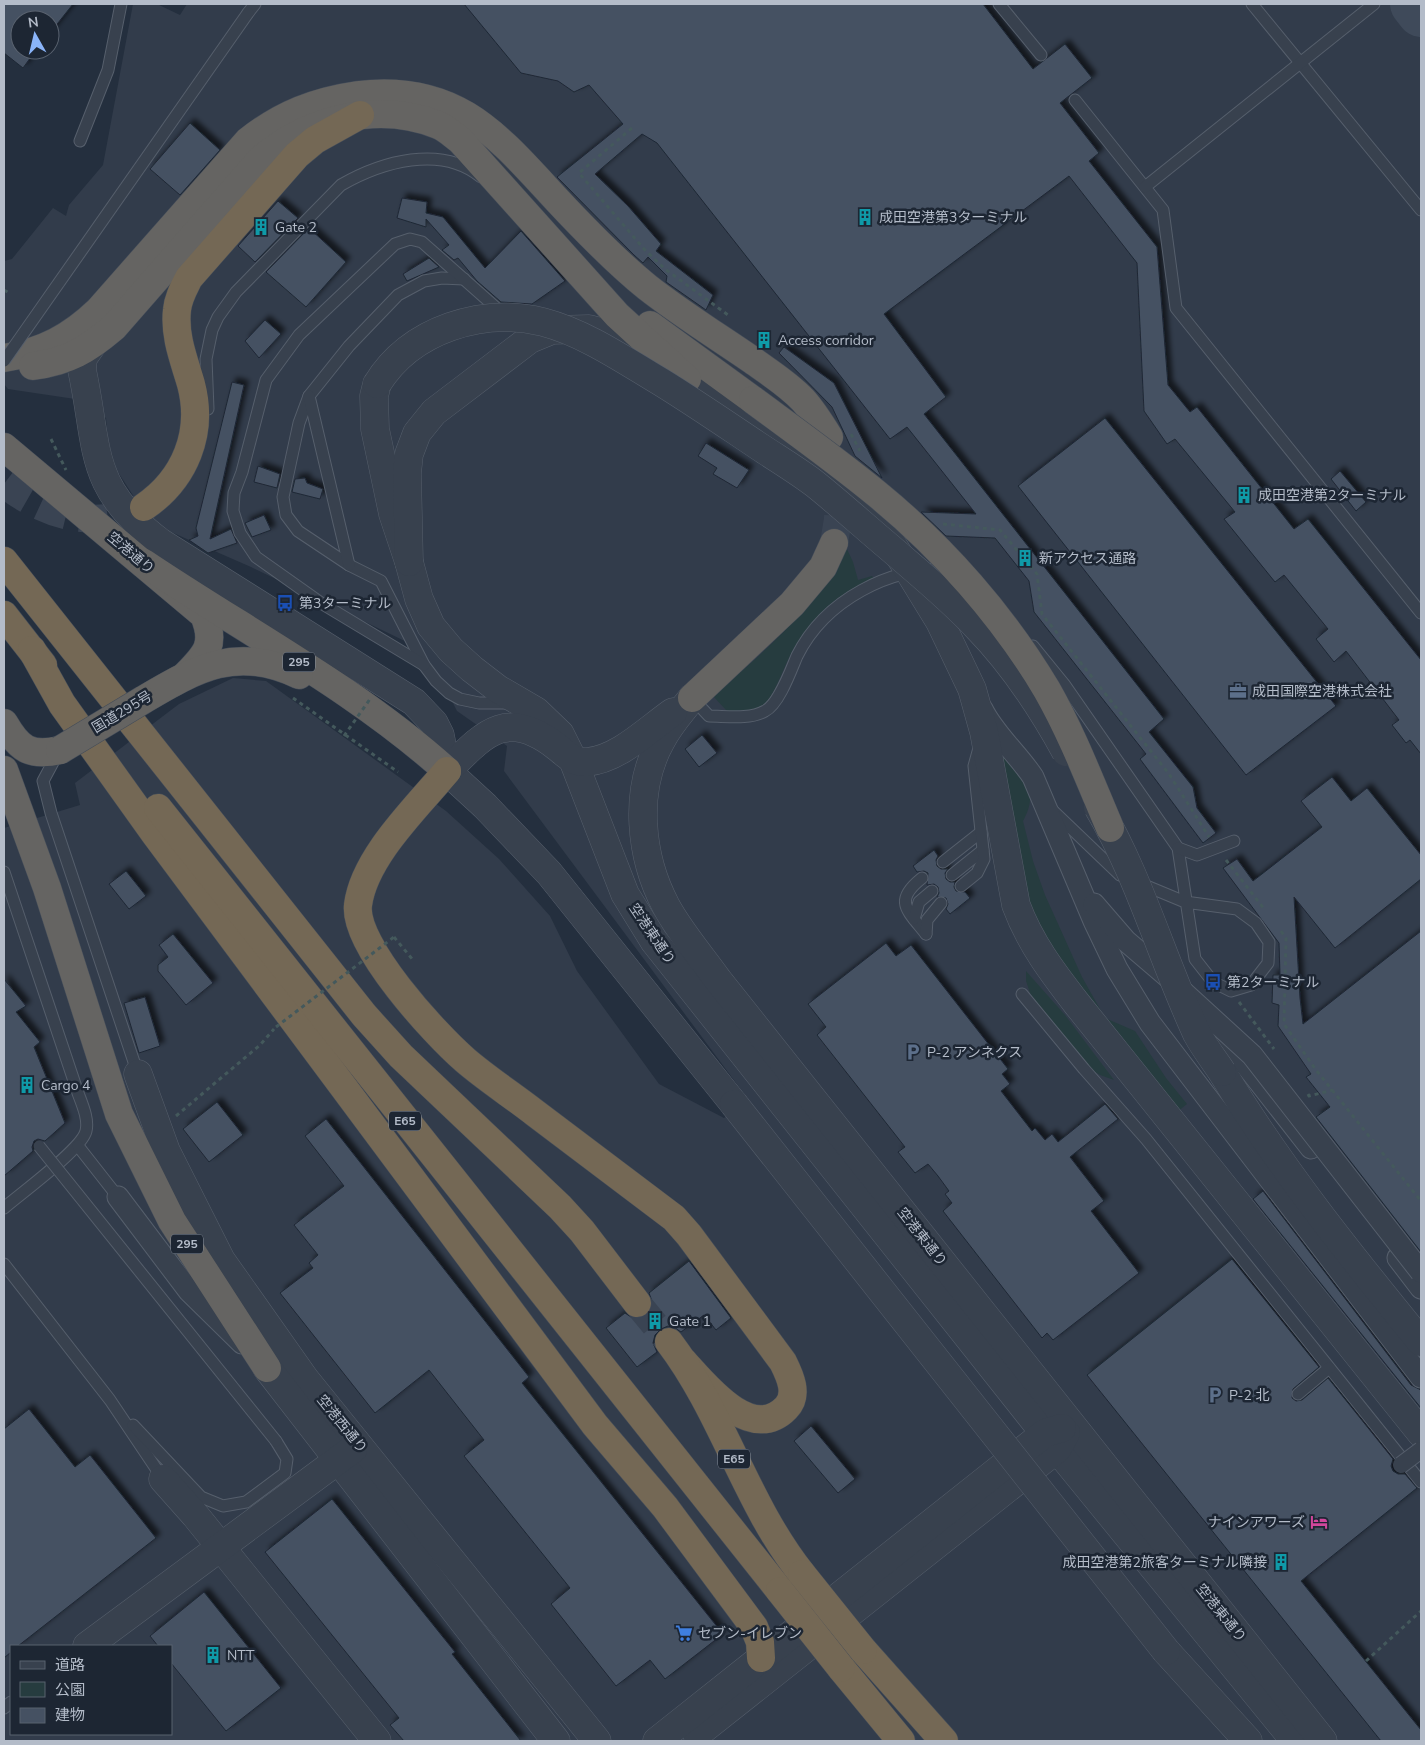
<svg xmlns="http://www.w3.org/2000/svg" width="1425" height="1745" font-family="'Nunito Sans','Noto Sans JP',sans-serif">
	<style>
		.airport { fill: #323c4b; fill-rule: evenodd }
		.green { fill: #263c3f }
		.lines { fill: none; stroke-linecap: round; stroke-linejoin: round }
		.taxiway { stroke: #3f4a5a; stroke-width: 48 }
		.building { fill: #455162; stroke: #1f2835; filter: url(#shadow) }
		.trunk-tunnel { stroke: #3a4453; stroke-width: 28; stroke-dasharray: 28 14; stroke-linecap: butt }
		.motorway-tunnel { stroke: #3a4453; stroke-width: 28; stroke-dasharray: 28 14; stroke-linecap: butt }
		.service-casing { stroke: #565f6c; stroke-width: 13 }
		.minor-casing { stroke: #565f6c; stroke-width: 23 }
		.tertiary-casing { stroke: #565f6c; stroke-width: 29 }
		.trunk-casing { stroke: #434c59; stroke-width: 29 }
		.motorway-casing { stroke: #434c59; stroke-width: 29 }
		.path { stroke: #44595c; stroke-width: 3; stroke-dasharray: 4 4; stroke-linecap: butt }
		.service { stroke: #38414e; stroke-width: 11 }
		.minor { stroke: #38414e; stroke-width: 21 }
		.tertiary { stroke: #38414e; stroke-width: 28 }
		.trunk { stroke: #656462; stroke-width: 28 }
		.motorway { stroke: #746855; stroke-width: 28 }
		.service-bridge-casing { stroke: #565f6c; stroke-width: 13; stroke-linecap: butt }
		.pedestrian-bridge-casing { stroke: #565f6c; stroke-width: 18; stroke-linecap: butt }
		.minor-bridge-casing { stroke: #565f6c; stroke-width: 23; stroke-linecap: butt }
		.tertiary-bridge-casing { stroke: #565f6c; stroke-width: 29; stroke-linecap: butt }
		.trunk-bridge-casing { stroke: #434c59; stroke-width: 29; stroke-linecap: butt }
		.motorway-bridge-casing { stroke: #434c59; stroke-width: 29; stroke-linecap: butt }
		.path-bridge { stroke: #44595c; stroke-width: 3; stroke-dasharray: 4 4; stroke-linecap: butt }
		.service-bridge { stroke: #38414e; stroke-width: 11 }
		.pedestrian-bridge { stroke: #38414e; stroke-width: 16 }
		.minor-bridge { stroke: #38414e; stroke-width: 21 }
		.tertiary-bridge { stroke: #38414e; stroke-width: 28 }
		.trunk-bridge { stroke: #656462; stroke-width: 28 }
		.motorway-bridge { stroke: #746855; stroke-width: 28 }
		.labels { text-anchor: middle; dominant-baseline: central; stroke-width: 5; stroke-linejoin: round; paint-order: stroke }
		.shield { fill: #1d2633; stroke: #878f9c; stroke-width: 1 }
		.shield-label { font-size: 12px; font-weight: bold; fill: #b4bcc9 }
		.poi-label { font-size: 14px; fill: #b4bcc9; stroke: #1d2633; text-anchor: start }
		.street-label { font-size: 14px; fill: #b4bcc9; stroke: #1d2633 }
	</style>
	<defs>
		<filter id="shadow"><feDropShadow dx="4.5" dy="-4.5" stdDeviation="2.5" flood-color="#0009"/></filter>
	</defs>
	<rect width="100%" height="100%" fill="#242f3e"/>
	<path class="airport" d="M133 4H157L180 15 187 4H1421V1741H4V828L80 805 75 783 179 704 233 678 266 681 446 811 499 859 550 916 577 971 659 1084 724 1118 748 1099 504 771 507 746 457 711 446 689 411 644 251 567 171 532 149 520 116 469 108 440 106 418 75 399 8 389 4 384V261L12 259 53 208 66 216 69 205 103 165ZM11 1646H171V1734H11Z"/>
	<g class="green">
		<path d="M847 549 853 562 858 580 872 576 875 580C840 588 807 623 791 654 784 666 773 701 761 707 752 711 737 711 727 711L712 695C764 654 814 608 847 549Z"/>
		<path d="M998 749C1019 774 1042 787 1023 821L1033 861 1045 895 1082 977 1105 1018 1135 1031 1166 1078 1187 1104 1177 1112 1031 930Z"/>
		<path d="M1026 971 1065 1015 1114 1080 1100 1075 1086 1066 1031 996 1026 981Z"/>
	</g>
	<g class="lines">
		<path class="taxiway" d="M1414 4 1421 13"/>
	</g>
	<g class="building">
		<path d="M4 4H73L50 33V20H20V50H36L23 68 4 53Z"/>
		<path d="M464 4H983L1033 69 1065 44 1092 78 1060 103 1099 153 1089 161 1157 247 1168 385 1190 412 1197 407 1294 529 1308 519 1421 660V754L1410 740 1406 743 1392 725 1399 720 1346 651 1334 662 1316 639 1328 629 1284 575 1275 582 1224 519 1235 512 1175 439 1167 444 1144 411 1137 263 1069 176 884 314 946 397 924 414 1164 719 1149 732 1193 787 1197 808 1216 833 1203 843 1140 759 1146 754 1034 612 1029 581 995 538 946 536 921 512 976 514 907 427 890 439 657 143 642 134 595 174 628 206 661 244 656 251 713 295 706 310 666 282 667 276 648 257 643 263 634 255 557 177 623 124 589 85 574 92 558 81 521 73Z"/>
		<path d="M190 123 220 150 180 195 150 169Z"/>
		<path d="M402 198 427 202 426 213 443 217 485 268 521 231 565 281 532 304 501 302 477 281 458 258 454 260 442 250 449 245 426 219V227L397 218Z"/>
		<path d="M278 201 298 218 255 262 238 246Z"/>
		<path d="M309 228 346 262 306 307 266 272Z"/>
		<path d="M429 258 439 267 407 281 403 274Z"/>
		<path d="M265 320 281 334 259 358 245 341Z"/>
		<path d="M784 347 834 383 882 478 855 456 832 407 779 353Z"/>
		<path d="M232 382 244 385 210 539 231 529 237 543 208 553 189 540 198 536 196 528Z"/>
		<path d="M1105 418 1336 706 1246 775 1018 486Z"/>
		<path d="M706 443 749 470 737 488 713 474 717 468 698 456Z"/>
		<path d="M258 466 280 474 277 488 254 482Z"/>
		<path d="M1340 471 1366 502 1356 511 1331 479Z"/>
		<path d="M305 478 307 483 323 489 320 499 292 492 295 479Z"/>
		<path d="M264 515 271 530 252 537 245 523Z"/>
		<path d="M702 735 717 753 699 767 685 749Z"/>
		<path d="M1332 777 1351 801 1367 788 1421 855V879L1335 948 1294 897 1300 998 1303 1024 1421 931V1252L1316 1117 1330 1107 1306 1077 1311 1074 1278 1026 1279 1005 1272 1003 1273 975H1280L1279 943 1223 868 1237 859 1253 881 1322 827 1301 801Z"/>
		<path d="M934 850 938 856 936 860 937 866 941 869H948L945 873 946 879 950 882H955L954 887 956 891 965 892 970 898 950 914 946 909 948 904 946 898 937 897 939 893 938 887 934 884 927 885 928 873 924 871 917 872 913 866Z"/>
		<path d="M126 871 146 896 129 909 109 884Z"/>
		<path d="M173 934 213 983 186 1005 158 971V965L168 957 159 945Z"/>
		<path d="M886 943 896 956 911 945 1008 1069 1002 1074 1010 1084 1001 1091 1032 1131 1035 1128 1045 1140 1052 1134 1058 1142 1105 1104 1118 1119 1070 1157 1104 1201 1091 1211 1139 1273 1053 1340 1047 1333 1042 1338 943 1211 952 1203 945 1194 949 1191 938 1176 928 1164 915 1173 898 1152 905 1147 817 1035 826 1027 808 1004Z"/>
		<path d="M4 979 26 1006 16 1012 40 1042 34 1047 65 1123 45 1141 38 1139 34 1141 32 1147 33 1151 4 1176Z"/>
		<path d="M145 997 160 1046 139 1053 124 1003Z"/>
		<path d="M217 1102 243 1135 209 1162 183 1129Z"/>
		<path d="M326 1119 529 1377 522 1383 723 1634 665 1679 650 1660 616 1686 551 1604 570 1588 464 1456 484 1440 429 1370 375 1413 280 1293 313 1268 309 1263 318 1255 294 1225 344 1186 305 1136Z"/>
		<path d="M1263 1191 1411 1385 1421 1390V1408L1253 1199Z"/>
		<path d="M1232 1259 1319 1367 1293 1389 1292 1398 1296 1401 1302 1400 1328 1378 1393 1459 1391 1466 1393 1471 1398 1474H1405L1417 1488 1301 1581 1421 1730V1741H1381L1087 1375Z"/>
		<path d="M689 1261 731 1318 716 1330 704 1315 681 1332 675 1328 668 1326 661 1329 655 1335 653 1343 657 1352 637 1367 606 1328 625 1313 631 1317 639 1318 647 1315 651 1309 652 1301 649 1293Z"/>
		<path d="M29 1409 75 1467 90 1455 156 1538 18 1646H11V1652L4 1658V1429Z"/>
		<path d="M811 1426 855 1479 838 1493 794 1441Z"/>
		<path d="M332 1499 455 1652 452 1654 521 1741H404L390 1725 399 1718 265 1552Z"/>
		<path d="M204 1592 281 1688 226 1731 171 1663V1646H158L150 1636Z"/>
	</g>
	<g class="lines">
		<path class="trunk-tunnel" d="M834 543 838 519 839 485"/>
		<g class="motorway-tunnel">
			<path d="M4 484C46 516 94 531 144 507"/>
			<path d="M637 1303 669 1342"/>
		</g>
		<g class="service-casing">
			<g id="service">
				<path d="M999 4 1041 55"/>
				<path d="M1252 4 1421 210"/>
				<path d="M248 13 255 4"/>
				<path d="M1075 100 1163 210 1176 308 1421 613"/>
				<path d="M80 141 108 70 121 4"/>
				<path d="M1145 187 1374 4"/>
				<path d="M464 279 442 278 424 281 398 295 349 346 309 396 299 423 283 497 286 515 298 531 349 565 381 581 424 665 436 681 449 693 460 699 479 703H510"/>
				<path d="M309 396 349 565"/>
				<path d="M208 409 206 359 212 330 218 317 236 292 341 185C381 162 441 144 481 177"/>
				<path d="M1033 646 1064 684 1178 848 1195 959 1213 982 1231 991 1251 985 1268 963 1269 942 1256 923 1237 909 1185 902 1120 875 1050 808"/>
				<path d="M424 665 321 603 256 557 240 533 233 511 234 493 242 472 266 380 299 335 395 244 410 239 422 242 502 313"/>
				<path d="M692 698 709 716C726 716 749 720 765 711 779 704 791 670 797 656 825 600 890 566 952 569"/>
				<path d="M58 753 43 781 51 813 138 1074"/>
				<path d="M1178 848 1197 855 1234 841"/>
				<path d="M943 862 981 832"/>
				<path d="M4 872 78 1093C82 1104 89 1119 86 1131 82 1149 20 1194 4 1208"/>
				<path d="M952 875 983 850"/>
				<path d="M922 878C893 901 907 910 926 934"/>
				<path d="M961 886 977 873 984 859 974 766 979 748"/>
				<path d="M914 919 919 902 932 891"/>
				<path d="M926 934 927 920 941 903"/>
				<path d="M1022 994 1084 1069 1146 1139 1421 1482"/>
				<path d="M78 1146 118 1197"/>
				<path d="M4 1264 110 1400 163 1479"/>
				<path d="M1298 1394 1329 1368"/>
				<path d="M133 1425 201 1497 223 1506 246 1502 285 1473 287 1459 276 1441"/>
				<path d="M4 1708 11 1702"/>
			</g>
		</g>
		<g class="minor-casing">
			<g id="minor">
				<path d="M982 709C994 734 1018 754 1033 777L1094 921 1117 969 1150 1023 1421 1377"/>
				<path d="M1094 904 1126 941 1174 982"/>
				<path d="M1225 1038 1311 1148"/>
				<path d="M118 1197 189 1291 242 1343"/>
				<path d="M1398 1258 1421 1288"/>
			</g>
		</g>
		<g class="tertiary-casing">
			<g id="tertiary">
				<path d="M92 345 83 358 82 370C99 449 87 487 160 542L414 702 434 723 440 735 447 771 485 806 549 873 734 1104"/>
				<path d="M377 384 374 396 375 429 393 514 409 562 419 599 431 626 451 650 472 669 498 689 536 711 560 734 573 760 625 894 654 941 1057 1449 1295 1741"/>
				<path d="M409 562 407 473 409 454 417 433 434 412 530 339 552 330 589 329 619 337 760 426 807 459 854 497 883 529 940 622 972 689 984 732 1016 905C1030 943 1053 973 1077 1004L1421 1433"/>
				<path d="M692 698C681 712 669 725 661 741 633 791 640 857 666 906 680 932 701 956 718 980L1323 1741"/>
				<path d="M447 771C484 734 506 707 557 747 567 755 574 763 587 762 619 759 647 730 673 712"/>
				<path d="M1222 1072C1280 1168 1350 1255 1421 1342"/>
				<path d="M138 1074 166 1151 221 1260 305 1379 597 1741"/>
				<path d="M267 1368 556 1741"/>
				<path d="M163 1479 195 1515 377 1741"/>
				<path d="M87 1646 353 1449"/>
				<path d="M1166 1651 1248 1741"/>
				<path d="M697 1734 1057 1449 1066 1433"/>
				<path d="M657 1741 1045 1433 1062 1428"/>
			</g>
		</g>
		<g class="trunk-casing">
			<g id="trunk">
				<path d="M650 325 753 400"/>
				<path d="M4 358C43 352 71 337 99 310L248 141C282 114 316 101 358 95 456 83 497 135 557 200 585 230 615 261 647 287 680 313 717 336 752 360 770 373 788 384 803 400 813 411 821 424 829 437"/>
				<path d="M33 366C69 361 87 350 114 327L261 159C309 119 377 101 438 125 446 128 453 135 460 140L617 315 687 379"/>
				<path d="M4 447 204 615C216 644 207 654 186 675"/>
				<path d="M144 563C245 631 356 689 447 771"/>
				<path d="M692 698 792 604 823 567 834 543"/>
				<path d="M143 700C197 668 237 645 299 675"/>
				<path d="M4 723C19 749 30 757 60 750"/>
				<path d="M4 770 47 888 119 1114 172 1221 267 1368"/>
			</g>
		</g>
		<g class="motorway-casing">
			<g id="motorway">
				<path d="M144 507C185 479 204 433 191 384 184 360 174 336 177 310 178 298 184 288 189 278L297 155 315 140 360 115"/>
				<path d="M4 561 364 1015 401 1056 560 1207 582 1231 637 1303"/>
				<path d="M4 615 43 665"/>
				<path d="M32 650 62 704 155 834 595 1425 665 1507 754 1627 760 1642 761 1658"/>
				<path d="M447 771C417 807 364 857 358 905 353 945 435 1034 465 1060 487 1079 512 1095 535 1113 581 1148 627 1183 674 1218L689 1235 783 1362C790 1376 799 1395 786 1408 751 1444 705 1385 683 1361"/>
				<path d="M158 808 780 1591"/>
				<path d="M669 1342C723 1413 746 1504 802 1574"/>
				<path d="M863 1650 944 1741"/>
				<path d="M841 1668 901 1741"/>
			</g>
		</g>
		<g class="path">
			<path d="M632 128 579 173 644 249 665 269 728 315"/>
			<path d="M4 290 11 294"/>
			<path d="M851 434 860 451"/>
			<path d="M51 439 66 470"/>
			<path d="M943 524 1000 530 1037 574 1042 614 1169 774 1209 837"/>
			<path d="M293 698 398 772"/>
			<path d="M1226 860 1265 910"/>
			<path d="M1281 931 1286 938 1284 1024 1316 1070 1421 1201"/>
			<path d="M394 937 413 960"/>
			<path d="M1239 1002 1274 1049"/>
			<path d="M1308 1094 1309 1096 1333 1090"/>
			<path d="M176 1116 260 1045 274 1029"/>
			<path d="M1366 1661 1421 1611"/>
		</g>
		<use href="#service" class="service"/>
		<use href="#minor" class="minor"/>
		<use href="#tertiary" class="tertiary"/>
		<use href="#trunk" class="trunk"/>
		<use href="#motorway" class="motorway"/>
		<g class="service-bridge-casing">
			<g id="service-bridge">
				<path d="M4 361 248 13"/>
				<path d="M39 1146 276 1441"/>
			</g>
		</g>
		<g class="pedestrian-bridge-casing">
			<path id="pedestrian-bridge" d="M1401 1465 1421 1450"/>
		</g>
		<g class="minor-bridge-casing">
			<path id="minor-bridge" d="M1182 991 1252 1055 1421 1272"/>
		</g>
		<g class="tertiary-bridge-casing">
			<g id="tertiary-bridge">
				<path d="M377 384C411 329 483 307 543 322 585 333 624 360 661 382 695 403 727 425 760 447 778 459 798 471 815 484 840 504 864 526 889 547 919 573 950 598 977 627 1012 663 1042 708 1066 752"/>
				<path d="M1098 807C1140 878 1162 959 1197 1034 1204 1047 1214 1060 1222 1072"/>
				<path d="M734 1104 1166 1651"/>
			</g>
		</g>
		<g class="trunk-bridge-casing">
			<g id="trunk-bridge">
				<path d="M753 400C795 431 837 461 877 494 943 548 1003 616 1047 690 1072 734 1090 781 1110 828"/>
				<path d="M60 750 143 700"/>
			</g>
		</g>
		<g class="motorway-bridge-casing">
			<g id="motorway-bridge">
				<path d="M802 1574 863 1650"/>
				<path d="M780 1591 841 1668"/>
			</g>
		</g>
		<g class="path-bridge">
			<path d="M344 736 370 699"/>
			<path d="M276 1027 394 937"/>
		</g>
		<use href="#service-bridge" class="service-bridge"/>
		<use href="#pedestrian-bridge" class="pedestrian-bridge"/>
		<use href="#minor-bridge" class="minor-bridge"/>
		<use href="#tertiary-bridge" class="tertiary-bridge"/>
		<use href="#trunk-bridge" class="trunk-bridge"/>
		<use href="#motorway-bridge" class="motorway-bridge"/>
	</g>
	<defs>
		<g id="building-bare" transform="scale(1.35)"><path d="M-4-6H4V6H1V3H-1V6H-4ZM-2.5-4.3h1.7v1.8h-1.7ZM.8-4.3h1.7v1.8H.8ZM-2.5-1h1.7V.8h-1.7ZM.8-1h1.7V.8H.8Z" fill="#0f9aa8" stroke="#1d2633" stroke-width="2.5" paint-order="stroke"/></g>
		<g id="bus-bare" transform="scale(1.35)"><path d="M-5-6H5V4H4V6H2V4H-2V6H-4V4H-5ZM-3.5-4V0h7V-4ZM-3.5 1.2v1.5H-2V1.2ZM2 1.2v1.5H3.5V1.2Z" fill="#1a4fb4" stroke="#1d2633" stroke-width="2.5" paint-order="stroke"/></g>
		<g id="office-bare" transform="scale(1.35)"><path d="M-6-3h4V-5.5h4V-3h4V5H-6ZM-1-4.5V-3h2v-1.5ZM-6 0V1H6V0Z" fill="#5c6f8a" stroke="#1d2633" stroke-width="2.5" paint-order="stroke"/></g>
		<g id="parking-bare" transform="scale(1.35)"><path d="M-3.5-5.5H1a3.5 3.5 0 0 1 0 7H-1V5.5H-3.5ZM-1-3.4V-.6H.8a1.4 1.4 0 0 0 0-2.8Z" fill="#5c6f8a" stroke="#1d2633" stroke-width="2.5" paint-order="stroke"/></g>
		<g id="hotel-bare" transform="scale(1.35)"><path d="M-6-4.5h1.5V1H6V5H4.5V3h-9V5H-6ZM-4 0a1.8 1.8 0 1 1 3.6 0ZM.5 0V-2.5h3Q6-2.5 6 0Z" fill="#d1479c" stroke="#1d2633" stroke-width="2.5" paint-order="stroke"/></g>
		<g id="supermarket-bare" transform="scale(1.35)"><path d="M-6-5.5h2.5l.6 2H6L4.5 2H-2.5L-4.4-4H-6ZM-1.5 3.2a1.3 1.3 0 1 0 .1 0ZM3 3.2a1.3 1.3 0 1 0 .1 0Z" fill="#3f7fe0" stroke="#1d2633" stroke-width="2.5" paint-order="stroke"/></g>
	</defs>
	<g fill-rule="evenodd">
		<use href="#building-bare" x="865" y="217"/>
		<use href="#building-bare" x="261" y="227"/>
		<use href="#building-bare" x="764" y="340"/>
		<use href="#building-bare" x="1244" y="495"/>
		<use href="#building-bare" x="1025" y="558"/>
		<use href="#bus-bare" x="285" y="603"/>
		<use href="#office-bare" x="1238" y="691"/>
		<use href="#bus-bare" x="1213" y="982"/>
		<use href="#parking-bare" x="913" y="1052"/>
		<use href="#building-bare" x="27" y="1085"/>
		<use href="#building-bare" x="655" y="1321"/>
		<use href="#parking-bare" x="1215" y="1395"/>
		<use href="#hotel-bare" x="1319" y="1522"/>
		<use href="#building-bare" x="1281" y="1562"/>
		<use href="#supermarket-bare" x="684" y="1633"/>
		<use href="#building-bare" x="213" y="1655"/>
	</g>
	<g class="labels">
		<g class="shield">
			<rect x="283" y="652.5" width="32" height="19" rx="4"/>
			<rect x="389" y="1111.5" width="32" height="19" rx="4"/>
			<rect x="171" y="1234.5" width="32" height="19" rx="4"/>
			<rect x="718" y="1449.5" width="32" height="19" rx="4"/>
		</g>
		<g class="shield-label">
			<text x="299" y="662">295</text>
			<text x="405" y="1121">E65</text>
			<text x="187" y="1244">295</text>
			<text x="734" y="1459">E65</text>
		</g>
		<g class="poi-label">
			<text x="879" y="217">成田空港第3ターミナル</text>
			<text x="275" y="227">Gate 2</text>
			<text x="778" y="340">Access corridor</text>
			<text x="1258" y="495">成田空港第2ターミナル</text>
			<text x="1039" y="558">新アクセス通路</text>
			<text x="299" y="603">第3ターミナル</text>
			<text x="1252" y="691">成田国際空港株式会社</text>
			<text x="1227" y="982">第2ターミナル</text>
			<text x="927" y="1052">P-2 アンネクス</text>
			<text x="41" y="1085">Cargo 4</text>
			<text x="669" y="1321">Gate 1</text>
			<text x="1229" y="1395">P-2 北</text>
			<text x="1305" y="1522" text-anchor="end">ナインアワーズ</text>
			<text x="1267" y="1562" text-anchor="end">成田空港第2旅客ターミナル隣接</text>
			<text x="698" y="1633">セブン-イレブン</text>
			<text x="227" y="1655">NTT</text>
		</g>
		<g class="street-label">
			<text transform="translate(131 553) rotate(40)">空港通り</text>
			<text transform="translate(122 712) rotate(-31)">国道295号</text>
			<text transform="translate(652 934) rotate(56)">空港東通り</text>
			<text transform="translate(922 1237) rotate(52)">空港東通り</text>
			<text transform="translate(342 1424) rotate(51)">空港西通り</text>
			<text transform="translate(1221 1613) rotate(51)">空港東通り</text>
		</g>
	</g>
	<rect width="1425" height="1745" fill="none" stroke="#b4bcc9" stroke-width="10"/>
	<rect x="10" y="1645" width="162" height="90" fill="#1d2633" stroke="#59626f"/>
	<rect x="20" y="1661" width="25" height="8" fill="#38414e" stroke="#59626f"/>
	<text x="55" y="1670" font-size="15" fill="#b4bcc9">道路</text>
	<rect x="20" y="1682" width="25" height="15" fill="#263c3f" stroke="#59626f"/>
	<text x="55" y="1695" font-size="15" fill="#b4bcc9">公園</text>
	<rect x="20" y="1708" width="25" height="15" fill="#455162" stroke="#59626f"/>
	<text x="55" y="1720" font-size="15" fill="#b4bcc9">建物</text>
	<g transform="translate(35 35) rotate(352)"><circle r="24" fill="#1d2633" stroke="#59626f"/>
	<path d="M0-4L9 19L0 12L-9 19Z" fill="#8ab4f8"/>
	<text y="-8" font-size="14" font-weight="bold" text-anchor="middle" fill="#b4bcc9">N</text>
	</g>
</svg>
